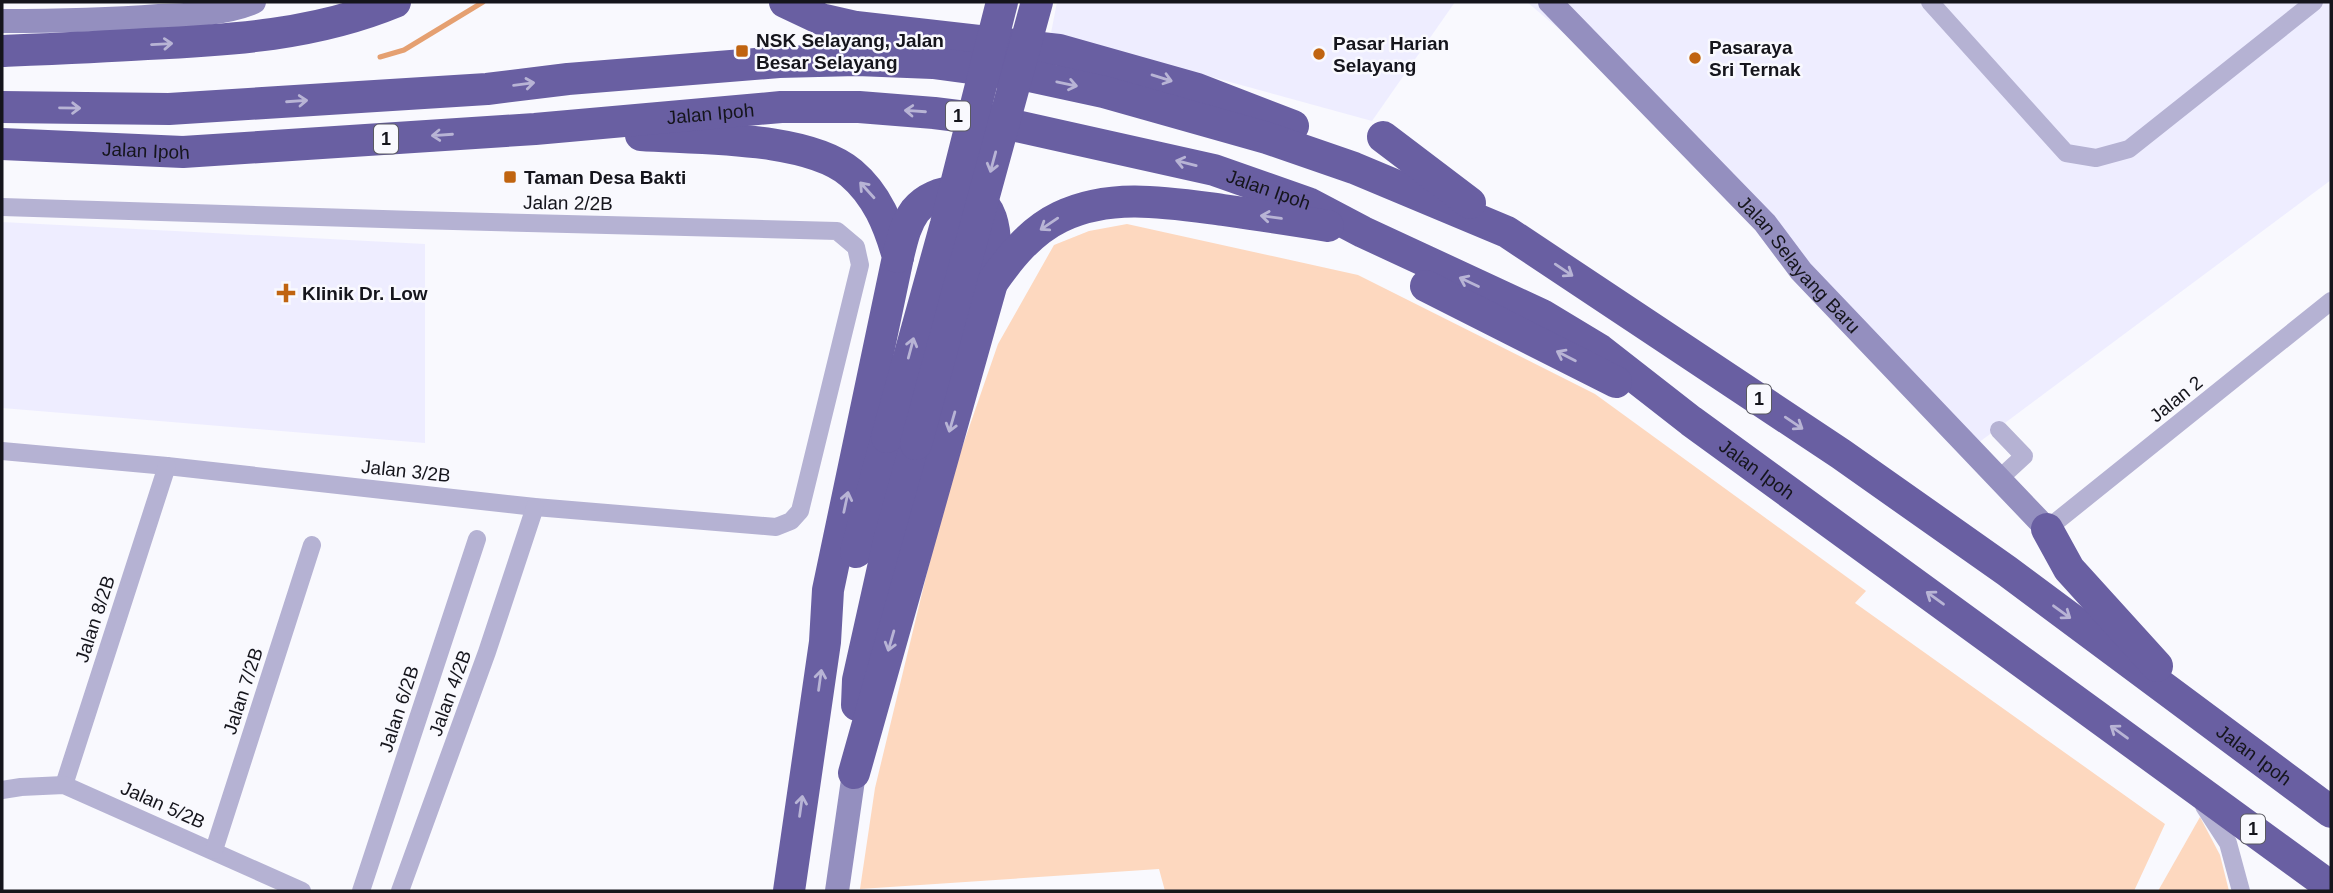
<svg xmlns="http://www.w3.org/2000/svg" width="2333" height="893" font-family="Arial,sans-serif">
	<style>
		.built { fill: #eeedff }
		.green { fill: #fdd8bf }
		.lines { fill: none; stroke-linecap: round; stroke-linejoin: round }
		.stream { stroke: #e5a071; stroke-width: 5 }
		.street { stroke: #b5b2d3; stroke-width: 18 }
		.secondary { stroke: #948fbf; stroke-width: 24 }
		.highway { stroke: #695fa2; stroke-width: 32 }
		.highway-bridge { stroke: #695fa2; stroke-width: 32 }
		.oneway { stroke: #b8b4d5 }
		.poi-dot { fill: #c06410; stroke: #f9f9fe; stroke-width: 2.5 }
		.labels { text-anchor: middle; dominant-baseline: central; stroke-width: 5; stroke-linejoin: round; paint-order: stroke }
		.shield { fill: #f9f9fe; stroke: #595960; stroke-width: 2 }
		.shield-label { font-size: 18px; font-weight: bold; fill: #15151c }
		.poi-label { font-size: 19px; font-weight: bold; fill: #15151c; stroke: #f9f9fe; text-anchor: start }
		.street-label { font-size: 19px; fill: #15151c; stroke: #f9f9fe }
	</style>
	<rect width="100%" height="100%" fill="#f9f9fe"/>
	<g class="built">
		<path d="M1057 2H1455L1372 121 1051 33Z"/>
		<path d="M1527 2H2331V180L1962 455 1763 233 1599 63Z"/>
		<path d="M2 222 425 244V443L2 408Z"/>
	</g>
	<g class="green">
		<path d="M1127 224 1358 275 1595 394 1866 591 1855 603 2165 824 2134 891H1165L1159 869 860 889 875 788 946 494 998 344 1054 245 1089 231Z"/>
		<path d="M2200 817 2220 855 2229 891H2158Z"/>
	</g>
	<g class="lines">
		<path class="stream" d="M380 57 404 50 483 2"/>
		<g class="street">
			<path d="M1930 2 2066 153 2096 158 2129 149 2314 2"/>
			<path d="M2 207 415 220 837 231 856 247 860 265 800 511 791 521 776 527 535 507 167 466 2 451"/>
			<path d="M1999 430 2024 456 1999 479"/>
			<path d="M2047 529 2331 301"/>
			<path d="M64 785 167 466"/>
			<path d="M2 790 21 787 64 785 302 891"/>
			<path d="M2204 806 2228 843 2241 891"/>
			<path d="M214 850 312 545"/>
			<path d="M361 891 477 539"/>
			<path d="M400 891 487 652 535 507"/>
		</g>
		<g class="secondary">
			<path id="s1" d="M1550 2 1765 223 1801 271 2047 529"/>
			<path d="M2 21C54 21 106 20 159 16 190 15 225 14 254 2"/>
			<path d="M837 891 854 773"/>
		</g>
		<g class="highway">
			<path d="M785 2 821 19 856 27 1059 50 1197 89 1293 126"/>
			<path d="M2 51C50 49 99 47 147 44 232 40 315 35 395 2"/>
			<path id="s2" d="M2 107 169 109 487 89 568 79 779 62 857 60 933 63 1030 76 1104 92 1267 138 1354 168 1507 232 1841 454 2007 571 2331 812"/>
			<path d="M641 135C698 139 808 136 851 173 877 195 889 225 898 257L828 590 825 642 789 891"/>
			<path d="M1383 137 1470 203"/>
			<path id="s3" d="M2 144 183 152 535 129 781 107H859L934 113 990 120 1214 170 1308 203 1363 232 1542 315 1600 350 1691 421 2331 887"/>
			<path d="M898 257C902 241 905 225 915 211 935 186 979 184 991 218 998 239 994 261 992 283"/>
			<path d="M1426 286 1616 382"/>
			<path d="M2047 529 2069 569 2157 666"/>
			<path d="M856 552 887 437"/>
			<path d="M857 705 858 680 889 541 916 444"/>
			<path d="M854 773 992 283C1010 257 1031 231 1060 217 1111 192 1170 203 1223 210 1258 215 1293 220 1328 226"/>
		</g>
		<g class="highway-bridge">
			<path d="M887 437 946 224 1002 2"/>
			<path d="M916 444 1037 2"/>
		</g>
	</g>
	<defs><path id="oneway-shaft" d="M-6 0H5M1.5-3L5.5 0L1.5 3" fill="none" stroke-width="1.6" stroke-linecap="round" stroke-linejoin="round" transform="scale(1.75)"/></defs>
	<g class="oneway">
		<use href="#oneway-shaft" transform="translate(162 44) rotate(-3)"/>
		<use href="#oneway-shaft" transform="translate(1162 78) rotate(17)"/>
		<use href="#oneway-shaft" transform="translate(524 84) rotate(-7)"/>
		<use href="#oneway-shaft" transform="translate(1067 84) rotate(12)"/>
		<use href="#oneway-shaft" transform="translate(297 101) rotate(-4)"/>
		<use href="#oneway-shaft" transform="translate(70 108) rotate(1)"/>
		<use href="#oneway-shaft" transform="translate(915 111) rotate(-176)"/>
		<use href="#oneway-shaft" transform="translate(442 135) rotate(176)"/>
		<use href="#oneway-shaft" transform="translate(993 162) rotate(105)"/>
		<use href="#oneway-shaft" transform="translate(1186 163) rotate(-166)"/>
		<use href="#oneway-shaft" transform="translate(867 190) rotate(-132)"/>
		<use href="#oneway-shaft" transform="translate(1271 217) rotate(-172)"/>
		<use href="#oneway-shaft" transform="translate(1049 224) rotate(146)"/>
		<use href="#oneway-shaft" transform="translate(1564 270) rotate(34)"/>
		<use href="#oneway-shaft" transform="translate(1469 282) rotate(-155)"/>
		<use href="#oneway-shaft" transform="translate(911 348) rotate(-75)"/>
		<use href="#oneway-shaft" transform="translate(1566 356) rotate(-153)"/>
		<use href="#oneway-shaft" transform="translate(952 422) rotate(106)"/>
		<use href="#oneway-shaft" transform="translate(1794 423) rotate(34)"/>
		<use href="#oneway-shaft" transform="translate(846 502) rotate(-78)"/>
		<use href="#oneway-shaft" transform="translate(1935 598) rotate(-144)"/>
		<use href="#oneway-shaft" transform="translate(2062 612) rotate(36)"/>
		<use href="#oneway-shaft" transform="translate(891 641) rotate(106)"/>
		<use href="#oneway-shaft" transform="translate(820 680) rotate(-82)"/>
		<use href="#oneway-shaft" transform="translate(2119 732) rotate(-144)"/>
		<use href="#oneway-shaft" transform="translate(801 806) rotate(-82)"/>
	</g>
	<g class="poi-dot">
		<rect x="735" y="44" width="14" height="14" rx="3.5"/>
		<circle cx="1319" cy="54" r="7"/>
		<circle cx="1695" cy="58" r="7"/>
		<rect x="503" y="170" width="14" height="14" rx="3.5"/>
		<path d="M282.5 282.5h7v7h7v7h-7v7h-7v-7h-7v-7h7z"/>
	</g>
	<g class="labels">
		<g class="shield">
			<rect x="946" y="101.5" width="24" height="29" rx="5"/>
			<rect x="374" y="124.5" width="24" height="29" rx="5"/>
			<rect x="1747" y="384.5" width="24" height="29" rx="5"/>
			<rect x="2241" y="814.5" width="24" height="29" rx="5"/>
		</g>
		<g class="shield-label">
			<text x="958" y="116">1</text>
			<text x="386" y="139">1</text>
			<text x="1759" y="399">1</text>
			<text x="2253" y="829">1</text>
		</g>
		<g class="poi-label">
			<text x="756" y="40">NSK Selayang, Jalan<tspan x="756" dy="22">Besar Selayang</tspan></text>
			<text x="1333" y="43">Pasar Harian<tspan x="1333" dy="22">Selayang</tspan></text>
			<text x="1709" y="47">Pasaraya<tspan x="1709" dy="22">Sri Ternak</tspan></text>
			<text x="524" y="177">Taman Desa Bakti</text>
			<text x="302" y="293">Klinik Dr. Low</text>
		</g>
		<g class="street-label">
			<text stroke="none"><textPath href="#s3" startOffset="710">Jalan Ipoh</textPath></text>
			<text stroke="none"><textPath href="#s3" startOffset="144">Jalan Ipoh</textPath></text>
			<text stroke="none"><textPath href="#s3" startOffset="1278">Jalan Ipoh</textPath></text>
			<text transform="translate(568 203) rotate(1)">Jalan 2/2B</text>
			<text stroke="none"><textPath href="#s1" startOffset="362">Jalan Selayang Baru</textPath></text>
			<text transform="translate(2176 399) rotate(-39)">Jalan 2</text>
			<text stroke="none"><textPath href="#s3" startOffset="1844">Jalan Ipoh</textPath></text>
			<text transform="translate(406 471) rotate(6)">Jalan 3/2B</text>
			<text transform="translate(95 619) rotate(-72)">Jalan 8/2B</text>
			<text transform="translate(243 691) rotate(-72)">Jalan 7/2B</text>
			<text transform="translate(450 693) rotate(-70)">Jalan 4/2B</text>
			<text transform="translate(399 709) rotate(-72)">Jalan 6/2B</text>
			<text stroke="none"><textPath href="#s2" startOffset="2446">Jalan Ipoh</textPath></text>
			<text transform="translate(163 805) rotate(24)">Jalan 5/2B</text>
		</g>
	</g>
	<rect width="2333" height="893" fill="none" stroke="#15151c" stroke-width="7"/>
</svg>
